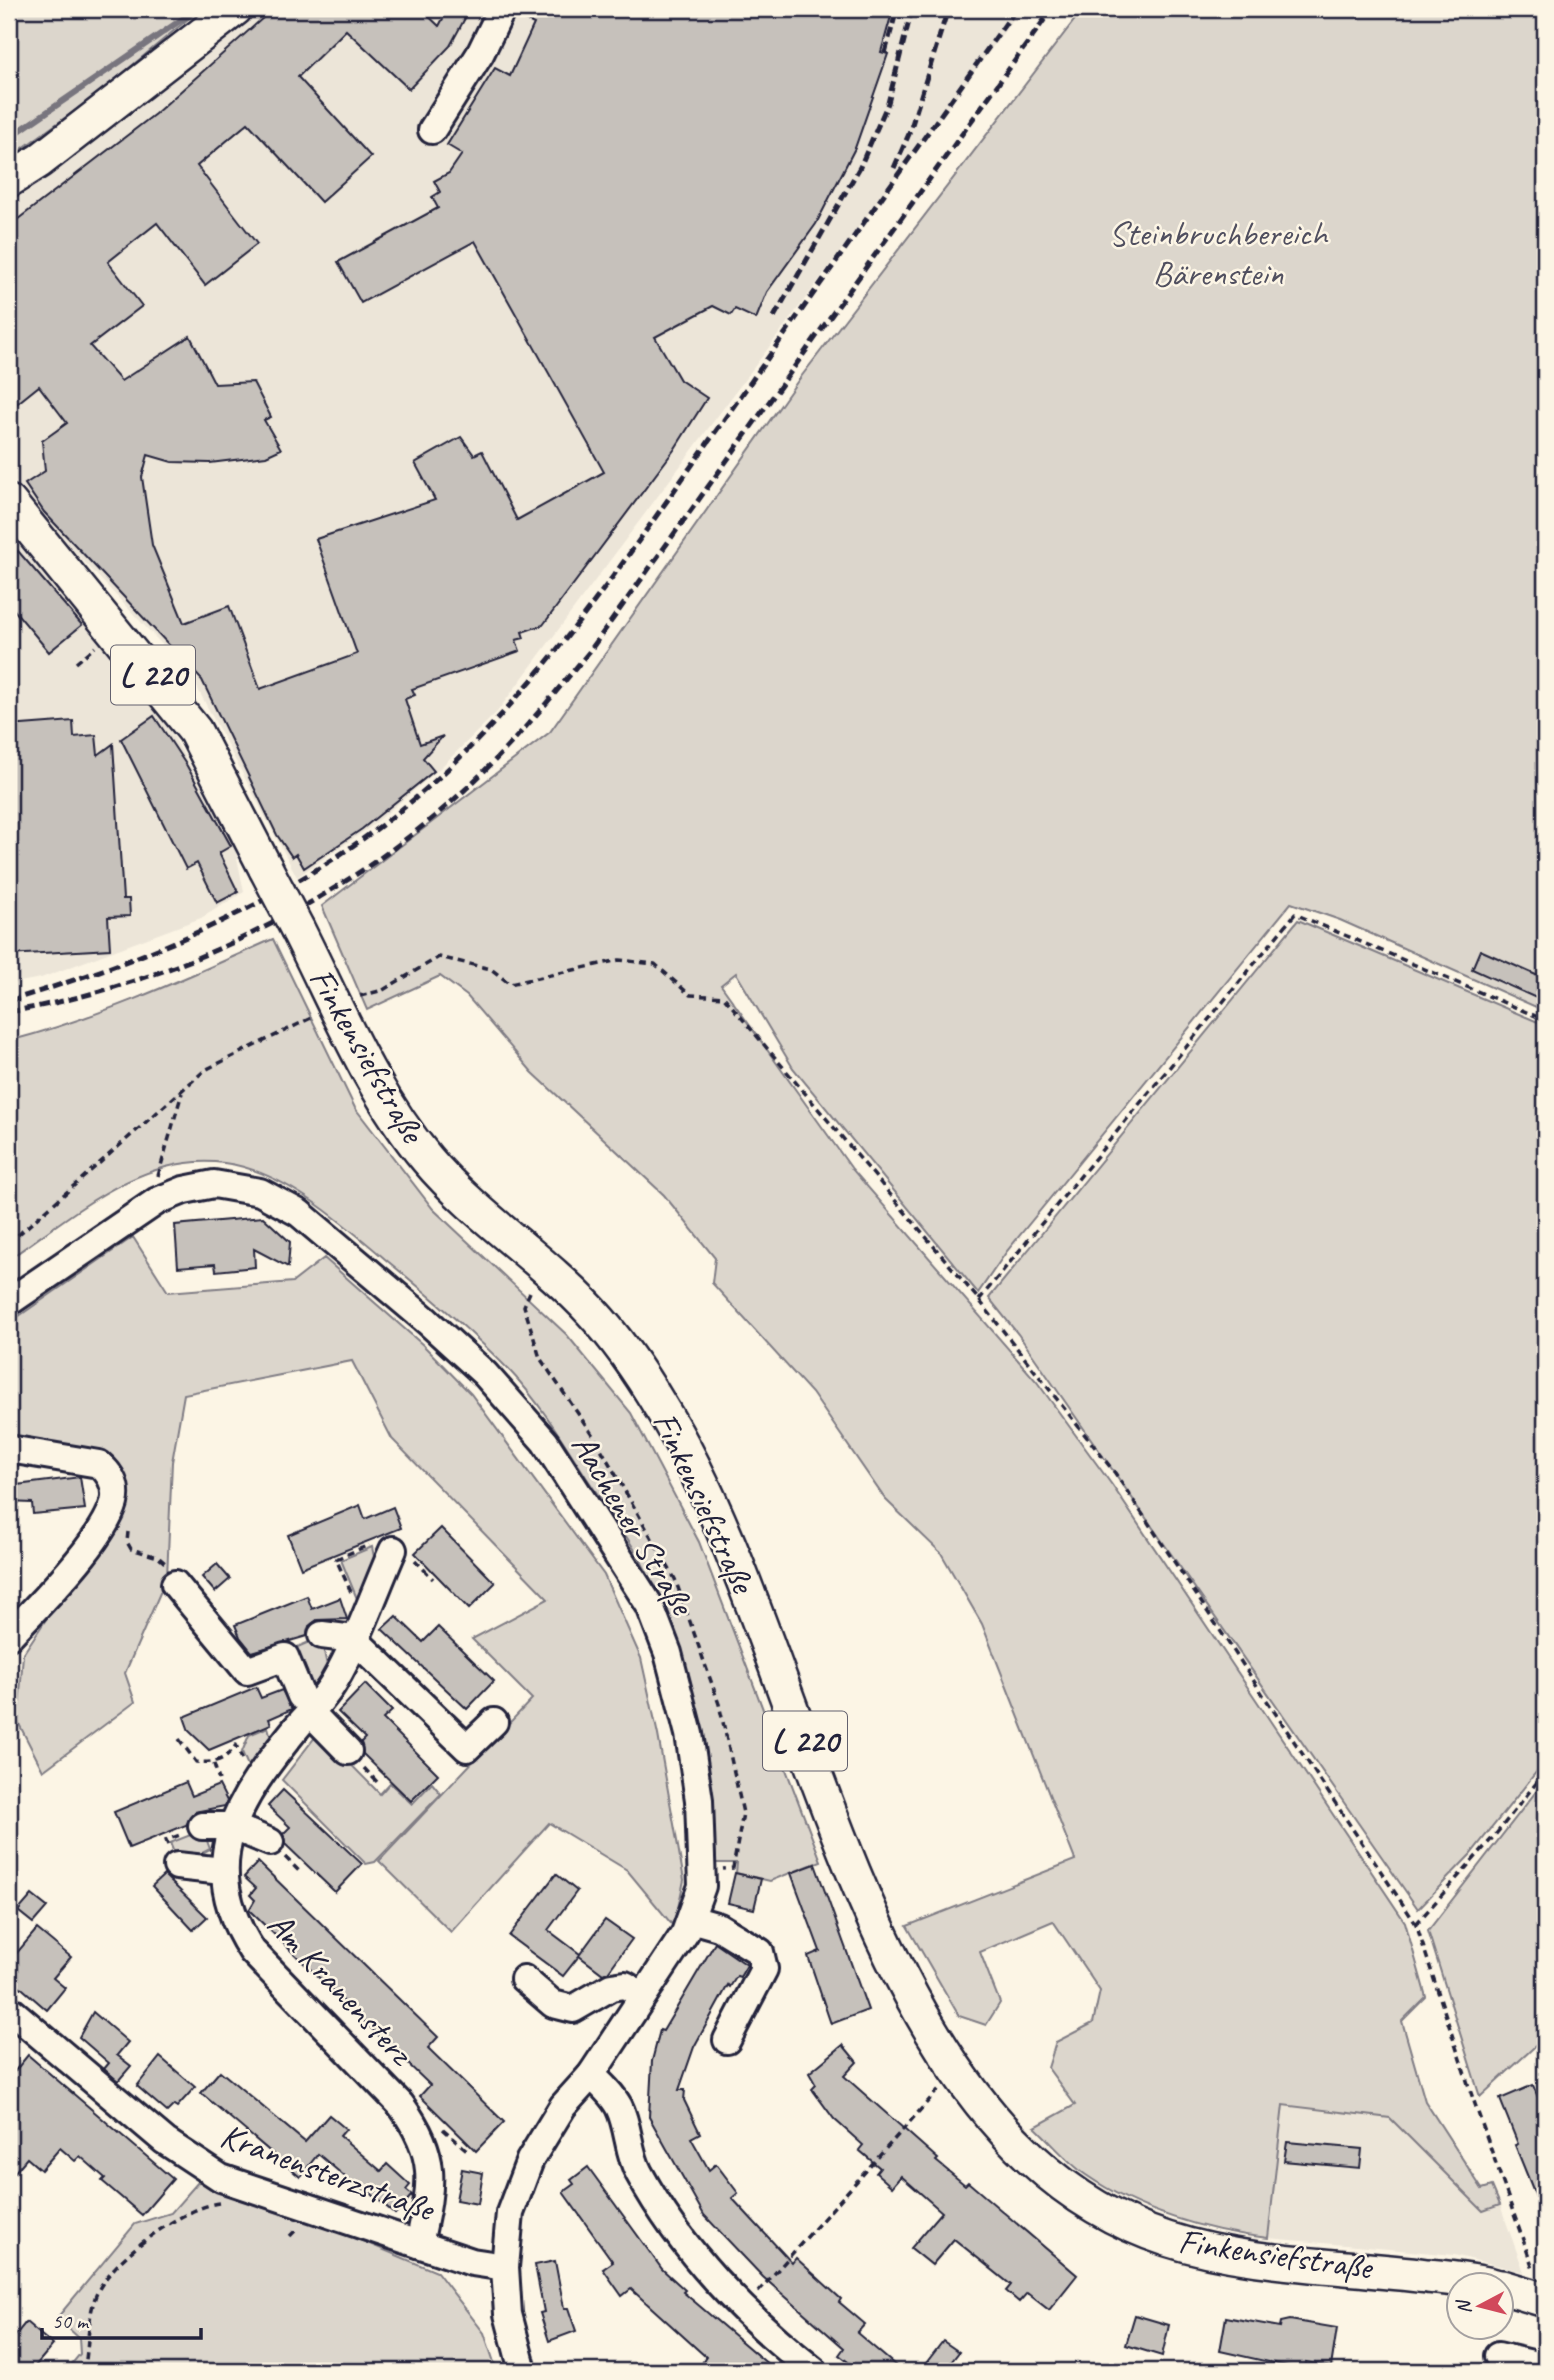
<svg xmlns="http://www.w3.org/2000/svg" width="1554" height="2380" font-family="Caveat,sans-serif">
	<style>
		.built { fill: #ece5d8 }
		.green { fill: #dcd6cc; stroke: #7f7c84; stroke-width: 2 }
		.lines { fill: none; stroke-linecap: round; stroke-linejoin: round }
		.stream { stroke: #78757e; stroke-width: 6 }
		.building { fill: #c6c1bb; stroke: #22223b; stroke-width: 2 }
		.minor-casing { stroke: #22223b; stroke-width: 32 }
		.major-casing { stroke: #22223b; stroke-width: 38 }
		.path { stroke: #22223b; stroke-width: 3.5; stroke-dasharray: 7 5; stroke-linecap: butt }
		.minor { stroke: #fcf5e5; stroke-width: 26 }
		.major { stroke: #fcf5e5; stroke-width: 33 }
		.rail { stroke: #22223b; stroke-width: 5; stroke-dasharray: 10 5; stroke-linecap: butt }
		.major-bridge-casing { stroke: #22223b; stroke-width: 38; stroke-linecap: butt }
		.major-bridge { stroke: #fcf5e5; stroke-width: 33 }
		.labels { text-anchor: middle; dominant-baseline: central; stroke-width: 5; stroke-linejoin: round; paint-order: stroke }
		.shield { fill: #fcf5e5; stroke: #63616e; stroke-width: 2 }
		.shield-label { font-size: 33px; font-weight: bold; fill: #22223b }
		.park-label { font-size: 35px; fill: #504f5f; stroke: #fcf5e5 }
		.street-label { font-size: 35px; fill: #22223b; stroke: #fcf5e5 }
	</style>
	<rect width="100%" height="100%" fill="#fcf5e5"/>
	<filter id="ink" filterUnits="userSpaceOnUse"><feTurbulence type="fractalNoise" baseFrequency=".0143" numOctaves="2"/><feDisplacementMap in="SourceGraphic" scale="14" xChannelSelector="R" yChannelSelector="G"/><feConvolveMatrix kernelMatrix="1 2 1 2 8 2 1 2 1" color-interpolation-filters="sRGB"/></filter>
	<g filter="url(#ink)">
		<g class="built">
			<path d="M255 9H1021L497 712 438 770 372 826 297 877 190 674 41 516 9 473V201L52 174Z"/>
			<path d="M9 534 85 621 164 719 235 848 244 892 201 918 41 978 9 984Z"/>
			<path d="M1283 2105 1390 2118 1483 2211 1500 2205 1524 2272 1454 2255 1268 2238Z"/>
		</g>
		<g class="green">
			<path d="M9 9H200L98 94 9 158Z"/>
			<path d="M1083 9H1545V1011L1340 920 1291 903 1007 1251 978 1293 793 1068 736 973 721 985 852 1169 1037 1382 1112 1485 1405 1922 1426 1997 1402 2021 1425 2101 1482 2189 1492 2186 1500 2205 1483 2211 1390 2118 1283 2105 1268 2238C1206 2231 1138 2211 1086 2175 1067 2162 1051 2142 1035 2127L1075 2105 1048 2068 1056 2042 1093 2023 1100 1991 1053 1921 980 1952 1000 2003 986 2025 959 2016 907 1926 1075 1860 982 1624 941 1553 885 1499 812 1393 712 1283 715 1258 664 1195 532 1072 467 996 440 976 367 1010 322 906 550 732 797 382Z"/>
			<path d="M1298 920 1545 1025V1761L1470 1855 1418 1909 1018 1334 989 1298Z"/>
			<path d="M273 939 355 1108 433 1209 567 1335 631 1413 699 1542 821 1861 770 1881 736 1873 737 1863H716C710 1759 690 1652 640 1559 624 1531 604 1504 586 1477 563 1441 539 1401 509 1370 470 1330 428 1294 385 1259 342 1222 282 1170 224 1163 142 1152 72 1216 9 1259V1041C101 1017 186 978 273 939Z"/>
			<path d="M133 1237 168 1292 293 1282 324 1258 423 1345 471 1394 604 1575 641 1658 658 1735 684 1880 674 1927 627 1870 549 1823 451 1932 379 1861 532 1699 472 1639 548 1599 392 1439 352 1361 184 1394 172 1462 167 1577 125 1673 135 1702 43 1771 18 1722 23 1654 68 1586 119 1466 9 1437V1323Z"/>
			<path d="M372 1547 376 1566 360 1606 341 1560Z"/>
			<path d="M321 1637 329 1675 309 1702 288 1651Z"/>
			<path d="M268 1727 274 1748 252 1775 242 1752 249 1735Z"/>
			<path d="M319 1732 380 1794 390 1783 412 1804 432 1783 441 1794 375 1862 366 1864 282 1780Z"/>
			<path d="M1545 1780V2037L1480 2097 1428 1931Z"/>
			<path d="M203 1830 210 1849 179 1865 170 1843Z"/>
			<path d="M199 2181 365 2242 437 2272 484 2333 497 2371H66L80 2354 79 2338 57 2318 135 2224 171 2213Z"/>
		</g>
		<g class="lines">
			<path class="stream" d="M9 138 197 9"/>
		</g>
		<g class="building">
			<path d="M273 9H421L439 26 448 9H470L450 46 409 89 346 30 298 77 371 157 321 202 248 123 197 166 257 244 205 285 157 223 108 262 142 306 90 346 121 381 190 336 215 384 253 382 271 417 264 420 281 449 266 456 210 463 172 462 148 455 142 477 152 545 184 623 229 606 260 689 357 654 316 539 435 500 415 463 461 437 474 455 482 451 517 520 604 472 475 241 361 303 338 262 438 208 432 197 440 192 434 181 449 173 462 154 447 145 495 68 510 76 534 24 516 16 518 9H893L881 52 888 54 855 148 816 224 767 292 756 319 735 309 731 315 713 306 655 337 680 380 707 398 674 450 543 625 522 632 524 638 516 640 520 651 412 689 415 695 405 699 420 744 443 736 423 758 434 771 362 829 304 868 296 854 292 857 277 835 202 680 44 512 25 484 45 471 42 441 67 423 39 386 9 410V226L155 114Z"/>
			<path d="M18 551 82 625 49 652 9 604V559Z"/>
			<path d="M154 716 187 766 231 846 219 853 238 892 217 903 197 863 186 869 121 739Z"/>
			<path d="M73 721 74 737 96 735 98 755 113 744 123 899H129L130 916 108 917 110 949 9 955V726Z"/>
			<path d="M1480 950 1545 979V1002L1472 969Z"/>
			<path d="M263 1217 290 1242 288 1267 254 1249 255 1267 216 1271 215 1264 178 1267 175 1225Z"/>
			<path d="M80 1477 85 1509 33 1514 32 1503 9 1502V1486Z"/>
			<path d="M360 1505 365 1519 393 1507 401 1528 301 1568 288 1535Z"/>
			<path d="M441 1528 495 1583 469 1609 415 1553Z"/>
			<path d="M217 1564 230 1579 215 1592 202 1577Z"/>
			<path d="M307 1596 312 1609 340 1598 347 1619 317 1620 309 1626 307 1636 252 1652 240 1637 235 1625Z"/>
			<path d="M396 1616 423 1642 438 1627 494 1681 467 1709 382 1629Z"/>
			<path d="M365 1684 392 1711 383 1719 438 1774 411 1801 363 1754 361 1742 365 1738 338 1712Z"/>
			<path d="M256 1687 261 1698 282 1690 292 1709 269 1719 271 1724 209 1750 189 1731 184 1717Z"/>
			<path d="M186 1782 192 1796 219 1785 227 1801 225 1806 195 1812 186 1825 129 1848 114 1812Z"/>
			<path d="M283 1790 362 1864 335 1892 285 1844 283 1834 290 1827 268 1806Z"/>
			<path d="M258 1862 438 2037 428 2048 504 2122 476 2151 420 2096 430 2085 249 1910 255 1900 250 1895 256 1888 244 1877Z"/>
			<path d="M815 1864 868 2010 831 2024 808 1956 820 1951 791 1873Z"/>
			<path d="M735 1873 761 1879 754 1909 728 1903Z"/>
			<path d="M556 1874 577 1891 548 1930 580 1954 605 1920 632 1939 608 1972 603 1974 579 1956 563 1976 509 1936Z"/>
			<path d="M164 1875 207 1917 193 1930 152 1886Z"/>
			<path d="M32 1895 47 1907 33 1923 18 1911Z"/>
			<path d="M37 1929 71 1957 53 1978 65 1988 47 2010 9 1977V1962Z"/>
			<path d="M715 1943 747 1965 740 1977 737 1976 730 1987 728 1985 694 2047 679 2090H685L684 2100 700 2133 691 2138 709 2170 716 2164 738 2193 732 2198 792 2263 796 2258 841 2299 839 2302 865 2324 857 2333 902 2371H860L839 2355 844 2348 763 2277 704 2215 649 2117 652 2061 660 2030 663 2031Z"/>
			<path d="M93 2012 128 2042 117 2055 131 2066 118 2081 104 2069 109 2063 79 2037Z"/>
			<path d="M843 2045 857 2062 844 2076 938 2159 936 2161 965 2185 968 2182 1077 2275 1049 2310 1027 2293 1019 2302 1006 2291 1011 2285 954 2239 932 2265 911 2248 942 2212 901 2176 892 2187 876 2173 880 2168 859 2150 863 2145 834 2119 812 2089 816 2085 809 2073Z"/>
			<path d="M28 2055 173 2179 142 2215 102 2181 105 2178 80 2156 75 2161 60 2148 41 2170 27 2158 9 2179V2078Z"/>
			<path d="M160 2057 195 2087 177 2107 174 2105 167 2112 137 2086Z"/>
			<path d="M220 2071 305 2142 329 2115 346 2129 340 2136 381 2171 387 2164 410 2185 406 2190 412 2195 395 2214 366 2189 363 2192 318 2154 300 2177 201 2093Z"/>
			<path d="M1533 2085 1545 2115V2219L1515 2145 1518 2144 1500 2099Z"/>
			<path d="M1287 2142 1362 2149 1360 2168 1284 2161Z"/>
			<path d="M588 2167 662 2269 685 2290 683 2292 776 2371H712L702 2363 706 2357 631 2289 622 2296 603 2269 613 2262 563 2192 574 2184 571 2180Z"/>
			<path d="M462 2169 483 2173 478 2204 456 2200Z"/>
			<path d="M555 2261 564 2308H568L576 2331 549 2341 540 2313 544 2312 535 2265Z"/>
			<path d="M1135 2315 1169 2325 1162 2356 1126 2345Z"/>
			<path d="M1226 2317 1280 2327 1281 2322 1290 2320 1337 2328 1331 2367 1306 2362 1305 2370 1220 2351Z"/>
			<path d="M26 2322 53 2345 31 2371H9V2343Z"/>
			<path d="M943 2341 959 2352 944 2371H920Z"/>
		</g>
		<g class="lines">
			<g class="minor-casing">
				<g id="minor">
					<path d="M432 130 480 54 502 9"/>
					<path d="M9 1302 157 1201 184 1190 214 1184 260 1192 299 1213 427 1321 485 1374 545 1442 650 1606 668 1653 689 1734 699 1800 702 1886 685 1933 591 2075 563 2106 530 2160 510 2213 505 2267 508 2314 523 2371"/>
					<path d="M9 1449 99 1464C111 1474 118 1487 114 1503 103 1542 38 1605 9 1636"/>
					<path d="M393 1550C374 1593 358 1641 334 1682 325 1698 309 1713 297 1727 238 1799 194 1862 252 1951L401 2105C439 2158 432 2184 419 2244"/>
					<path d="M175 1584 247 1671 285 1657 301 1696"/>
					<path d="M322 1635 354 1639 467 1748 494 1722"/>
					<path d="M310 1712 348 1751"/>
					<path d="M202 1826H231L270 1842"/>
					<path d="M177 1866 223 1871"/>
					<path d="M691 1919 719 1927 760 1952 764 1969 727 2040"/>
					<path d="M524 1979 553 2004 573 2009 611 1987 625 1985 642 1995"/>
					<path d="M9 2009 165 2141 221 2178 472 2262 505 2267"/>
					<path d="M591 2075C601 2084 612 2094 619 2107 629 2127 628 2153 639 2173 682 2252 744 2315 814 2371"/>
					<path d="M1498 2356 1532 2364 1545 2371"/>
				</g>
			</g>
			<g class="major-casing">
				<g id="major">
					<path d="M9 180 39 161 235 9"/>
					<path d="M9 502 195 731 266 869"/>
					<path d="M298 930C337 1007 371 1092 427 1159 475 1216 541 1257 591 1311 616 1338 641 1374 660 1406 813 1650 859 2140 1167 2239 1250 2266 1341 2265 1427 2276 1449 2278 1473 2280 1495 2286"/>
					<path d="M1502 2287 1545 2300"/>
				</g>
			</g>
			<g class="path">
				<path d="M76 663 95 647"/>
				<path d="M360 996 383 990 439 957 491 969 510 984 619 960 655 964 690 995 724 997 979 1300 1115 1473 1416 1924 1470 2090 1533 2268"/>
				<path d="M158 1176 182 1093"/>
				<path d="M9 1243 205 1070 311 1018"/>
				<path d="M530 1292 524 1306 540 1358 596 1440 675 1579 719 1704 743 1813 733 1868 723 1869"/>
				<path d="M979 1300 1295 914 1545 1020"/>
				<path d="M128 1532 127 1542 131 1549 158 1557 165 1563"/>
				<path d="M415 1560 433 1579"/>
				<path d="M351 1592 336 1559 369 1545"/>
				<path d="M179 1739 196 1762C214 1763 224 1762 236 1745L242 1759"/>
				<path d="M214 1764 219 1780"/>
				<path d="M364 1768 380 1785"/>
				<path d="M168 1845 166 1840 180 1835"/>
				<path d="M285 1857 301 1873"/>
				<path d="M1416 1924 1496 1834 1545 1772"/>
				<path d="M443 2129 469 2152"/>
				<path d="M290 2236 298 2228"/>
				<path d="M758 2292 939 2089"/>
				<path d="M84 2371C89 2348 87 2324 94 2301 104 2263 181 2208 219 2203"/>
			</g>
			<use href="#minor" class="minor"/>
			<use href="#major" class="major"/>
			<g class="rail">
				<path d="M885 53 897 9"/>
				<path d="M894 168 909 134 948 9"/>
				<path d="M774 317 860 167 888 103 912 9"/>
				<path d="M9 1001C141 960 258 915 371 833 514 729 615 574 716 431 816 290 916 149 1016 9"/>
				<path d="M9 1012C177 983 343 903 469 786 513 744 551 698 589 652L1052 9"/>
			</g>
			<g class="major-bridge-casing">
				<path id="major-bridge" d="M266 869 298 930"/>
			</g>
			<use href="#major-bridge" class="major-bridge"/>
		</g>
	</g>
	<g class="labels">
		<g class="shield">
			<rect x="111" y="645.5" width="84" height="59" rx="5"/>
			<rect x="763" y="1711.5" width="84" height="59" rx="5"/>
		</g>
		<g class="shield-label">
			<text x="153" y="675">L 220</text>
			<text x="805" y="1741">L 220</text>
		</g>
		<g class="park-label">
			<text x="1218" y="233">Steinbruchbereich<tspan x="1218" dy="40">Bärenstein</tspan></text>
		</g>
		<g class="street-label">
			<text transform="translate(367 1055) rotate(60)">Finkensiefstraße</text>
			<text transform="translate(704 1502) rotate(65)">Finkensiefstraße</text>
			<text transform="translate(633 1524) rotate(59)">Aachener Straße</text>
			<text transform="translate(340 1988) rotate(47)">Am Kranensterz</text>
			<text transform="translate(327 2172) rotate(20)">Kranensterzstraße</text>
			<text transform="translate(1275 2254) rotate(8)">Finkensiefstraße</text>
		</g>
	</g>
	<rect width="1554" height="2380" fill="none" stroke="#fcf5e5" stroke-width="35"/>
	<rect x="18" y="18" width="1519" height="2345" fill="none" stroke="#22223b" stroke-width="2.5" filter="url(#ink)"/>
	<g transform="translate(1480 2306) rotate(263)"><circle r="33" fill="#fcf5e5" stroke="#a5a1a1" stroke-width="2"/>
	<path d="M0-5L12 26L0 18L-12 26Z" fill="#d1495b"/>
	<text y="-10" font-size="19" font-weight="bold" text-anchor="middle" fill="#22223b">N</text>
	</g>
	<path d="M42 2328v10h159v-10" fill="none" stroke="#22223b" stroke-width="3.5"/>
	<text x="52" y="2328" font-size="21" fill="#22223b" stroke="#fcf5e5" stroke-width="5" paint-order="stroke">50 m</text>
</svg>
